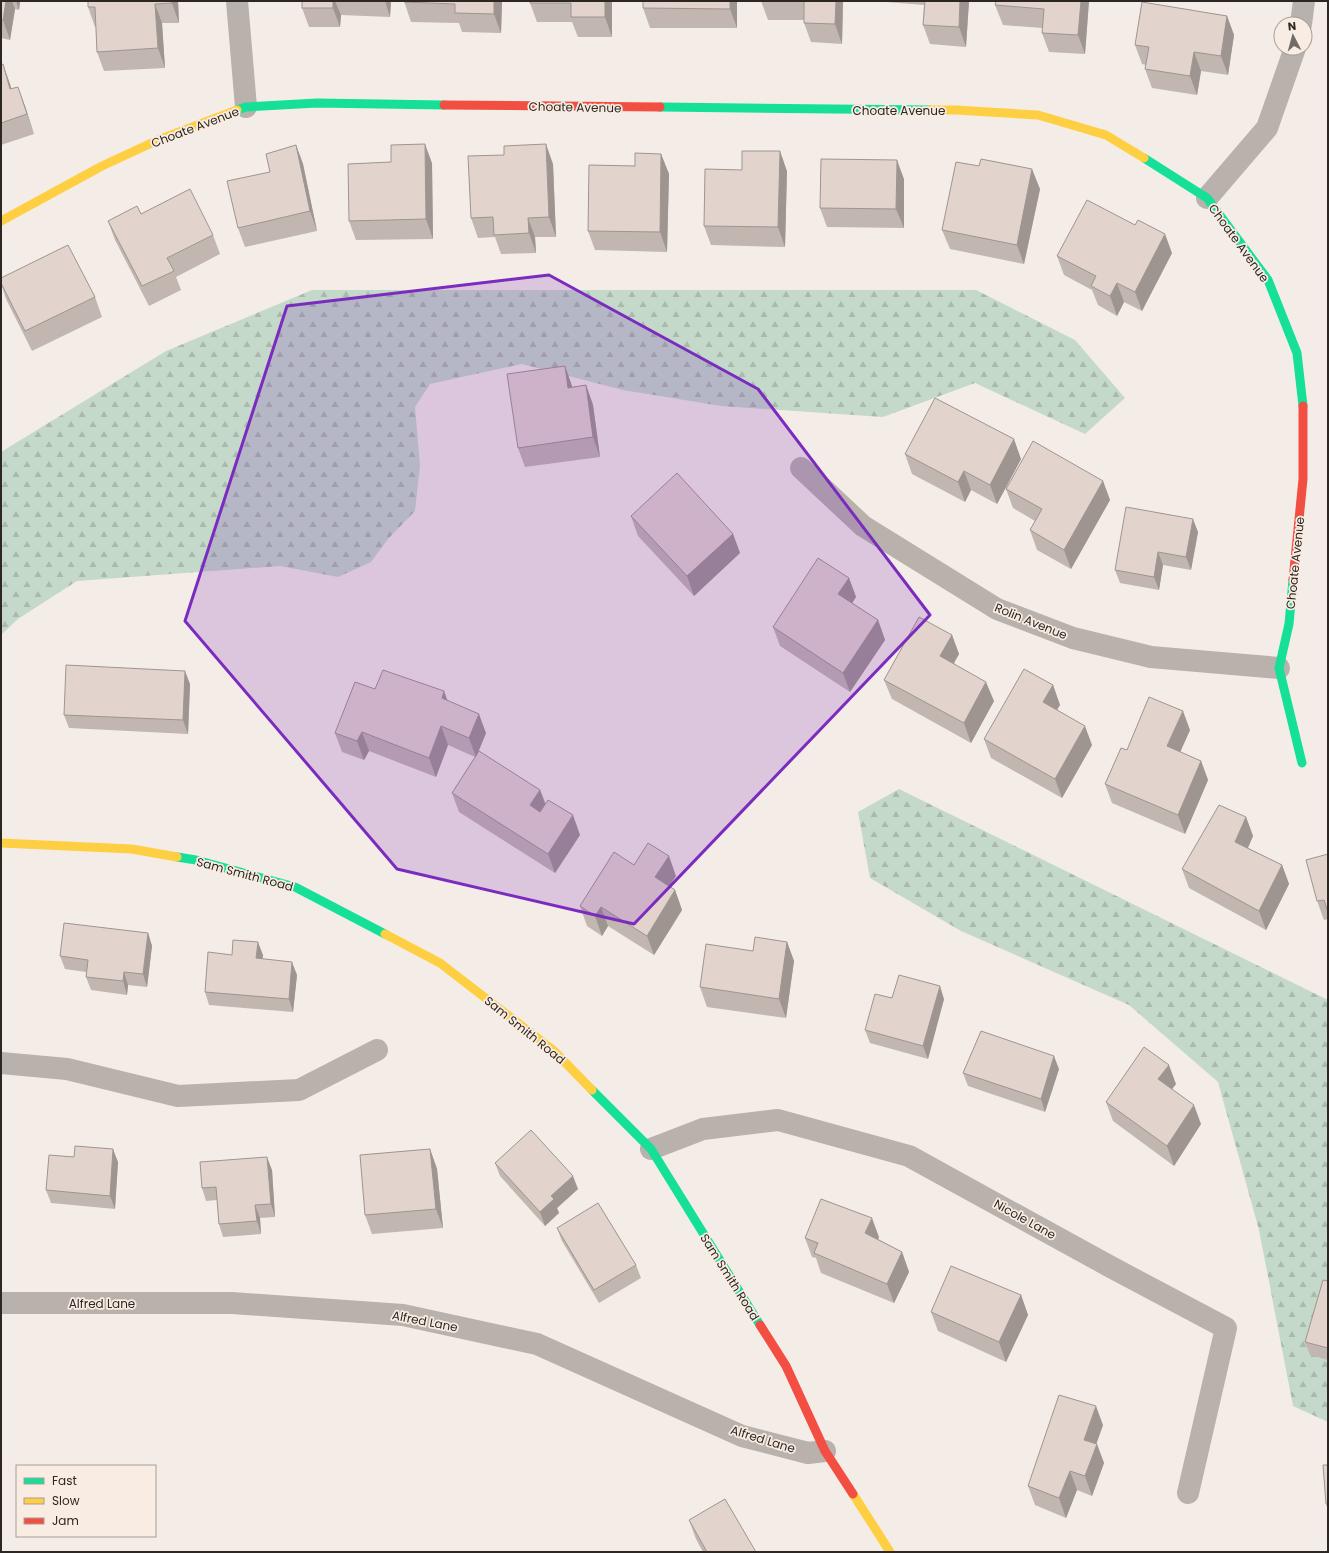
<svg xmlns="http://www.w3.org/2000/svg" width="1329" height="1553" font-family="Poppins,sans-serif">
	<style>
		.forest { fill: url(#forest-firs) }
		.lines { fill: none; stroke-linecap: round; stroke-linejoin: round }
		.street { stroke: #b8b1ac; stroke-width: 22 }
		.fast { stroke: #16e098; stroke-width: 9 }
		.slow { stroke: #ffcf43; stroke-width: 9 }
		.jam { stroke: #f24e42; stroke-width: 9 }
		.wall { fill: #c2b6b0 }
		.shaded-wall { fill: #9e9490 }
		.building { fill: #e2d4cd; stroke: #9e9490 }
		.marked { fill: #7b2cbf; fill-opacity: 0.2; stroke: #7b2cbf; stroke-width: 3; stroke-linejoin: round }
		.labels { text-anchor: middle; dominant-baseline: central; stroke-width: 3.5; stroke-linejoin: round; paint-order: stroke }
		.street-label { font-size: 12px; fill: #2c2723; stroke: #f9ece2 }
	</style>
	<defs>
		<pattern id="forest-firs" width="22" height="20" patternUnits="userSpaceOnUse"><rect width="22" height="20" fill="#c4d9c9"/><path d="M5 1l3.5 6h-7zM16 11l3.5 6h-7z" fill="#a9baac"/></pattern>
	</defs>
	<rect width="100%" height="100%" fill="#f4ede7"/>
	<g class="forest">
		<path d="M312 290H976L1075 340 1125 398 1085 434 975 383 883 417 721 406 623 390 522 364 430 384 415 407 420 465 415 511 388 539 371 562 338 577 280 566 77 581 18 619 1 635V452L166 351Z"/>
		<path d="M899 789 1328 1000V1422L1293 1406 1259 1230 1218 1082 1129 1005 961 931 870 878 858 812Z"/>
	</g>
	<g class="lines">
		<g class="street">
			<path d="M237 1 246 107"/>
			<path d="M1301 24 1304 1"/>
			<path d="M1207 198 1267 128 1295 48"/>
			<path d="M801 468 863 526 997 609 1073 638 1151 657 1279 668"/>
			<path d="M1 1063 67 1069 178 1096 299 1090 377 1050"/>
			<path d="M651 1149 703 1129 778 1120 909 1156 1109 1266 1226 1328 1188 1493"/>
			<path d="M1 1303H232L403 1315 537 1344 742 1436 808 1453 825 1451"/>
		</g>
		<g class="fast">
			<path d="M660 107 930 110"/>
			<path d="M237 110 246 107 317 103 444 105"/>
			<path d="M1144 158 1207 198 1268 280 1297 353 1303 406"/>
			<path d="M1293 580 1289 624 1279 668 1302 763"/>
			<path d="M177 857 196 860 295 887 385 934"/>
			<path d="M592 1090 651 1149 760 1325"/>
		</g>
		<g class="slow">
			<path d="M930 110H956L1038 115 1106 135 1144 158"/>
			<path d="M1 221 102 166 158 140 237 110"/>
			<path d="M1 843 132 849 177 857"/>
			<path d="M385 934 440 963 553 1050 592 1090"/>
			<path d="M853 1494 890 1552"/>
		</g>
		<g class="jam">
			<path d="M444 105 660 107"/>
			<path d="M1293 580 1303 479V406"/>
			<path d="M760 1325 786 1366 825 1451 853 1494"/>
		</g>
	</g>
	<g class="wall">
		<path d="M1 1H20L19 10 15 9 10 40 1 38Z"/>
		<path d="M178 1 179 23H162L165 68 104 71 97 52 96 27H95L88 7Z"/>
		<path d="M302 1H391L390 17 341 15 340 27H309L302 8Z"/>
		<path d="M404 1H502L501 33 462 32 459 23 411 22Z"/>
		<path d="M612 1V37H578L572 22H537L530 3Z"/>
		<path d="M737 1V28H650L643 8Z"/>
		<path d="M761 1H843L842 44 811 42 804 23V20H768Z"/>
		<path d="M885 1H969L966 47 930 44 923 25 924 5 886 2Z"/>
		<path d="M1089 1 1085 54 1049 52 1042 33V28L1003 25 995 5Z"/>
		<path d="M1227 16 1234 35 1228 75 1201 71 1197 95 1152 88 1145 69 1146 65 1142 64 1135 45Z"/>
		<path d="M3 64 11 88 25 106 34 134 1 145V65Z"/>
		<path d="M296 145 303 164 317 231 245 247 238 228 270 172Z"/>
		<path d="M661 154 669 174 667 252 595 250 588 231 635 166Z"/>
		<path d="M432 163 433 239 356 240 349 221Z"/>
		<path d="M553 164 556 237H535L536 253 501 254 495 237 478 238 471 218Z"/>
		<path d="M787 171 785 247 711 245 704 226Z"/>
		<path d="M904 179V228L827 227 820 208Z"/>
		<path d="M1040 189 1024 264 950 249 942 230Z"/>
		<path d="M141 214 213 235 220 254 176 277 181 290 149 306 115 240 108 221Z"/>
		<path d="M1172 253 1142 311 1124 302 1117 316 1098 305 1092 290 1064 275 1057 256Z"/>
		<path d="M1 283 95 297 102 317 32 351 6 299Z"/>
		<path d="M565 366 572 387 586 385 593 405 600 457 525 467 518 448Z"/>
		<path d="M905 454 1021 459 997 504 971 490 965 502 912 474Z"/>
		<path d="M1103 481 1110 500 1071 569 1037 550 1030 530 1035 521 1013 508 1006 489Z"/>
		<path d="M631 516 733 534 740 553 694 596 638 536Z"/>
		<path d="M1198 532 1191 570 1163 565 1159 590 1120 583 1115 570Z"/>
		<path d="M849 578 856 597 852 603 878 620 885 640 850 692 780 646 773 627Z"/>
		<path d="M952 635 959 654 954 663 994 701 971 743 892 699 884 680Z"/>
		<path d="M190 684 188 734 69 728 64 715Z"/>
		<path d="M1053 685 1060 705 1057 709 1092 745 1062 798 991 758 984 739Z"/>
		<path d="M375 689 448 701 486 733 478 753 540 790 546 804 580 835 555 873 459 812 452 793 475 757 448 745 436 777 369 751 364 760 342 752 335 733Z"/>
		<path d="M1190 730 1180 752 1201 761 1208 780 1185 834 1112 803 1105 784Z"/>
		<path d="M1246 817 1253 836 1248 848 1282 865 1289 884 1266 930 1189 888 1182 869Z"/>
		<path d="M1328 854V919L1324 920 1317 901Z"/>
		<path d="M634 865 676 876 669 886 675 890 682 910 654 955 608 926 602 936 587 926 580 906Z"/>
		<path d="M148 933 152 946 147 987 128 985 127 995 91 990 86 977V972L65 969 60 956Z"/>
		<path d="M787 942 794 961 786 1018 707 1007 700 987 753 951Z"/>
		<path d="M232 955H263L262 959 297 975 293 1012 209 1005 205 992Z"/>
		<path d="M892 998 944 999 928 1059 870 1043 865 1030Z"/>
		<path d="M1059 1069 1045 1112 968 1086 963 1073Z"/>
		<path d="M1176 1084 1172 1089 1201 1124 1174 1166 1113 1121 1106 1102Z"/>
		<path d="M430 1149 437 1169 443 1228 372 1234 365 1215Z"/>
		<path d="M118 1162 115 1209 51 1203 46 1190Z"/>
		<path d="M495 1163 578 1189 557 1208 559 1213 545 1226 500 1176Z"/>
		<path d="M272 1170 275 1217 260 1218 261 1234 223 1237 219 1224 217 1200 206 1201 202 1188Z"/>
		<path d="M557 1228 636 1265 641 1278 599 1303 562 1241Z"/>
		<path d="M879 1237 878 1239 902 1252 909 1272 894 1303 821 1273 816 1258 812 1257 805 1238Z"/>
		<path d="M1328 1281V1360L1310 1355 1305 1342Z"/>
		<path d="M1021 1295 1028 1315 1006 1362 938 1331 931 1312Z"/>
		<path d="M1103 1425 1096 1444 1104 1463 1092 1496 1077 1490 1066 1518 1035 1505 1028 1486Z"/>
		<path d="M1328 1465V1510L1326 1504Z"/>
		<path d="M689 1520 756 1552H703L696 1539Z"/>
	</g>
	<g class="shaded-wall">
		<path d="M6 1H12L15 9 10 40 3 20Z"/>
		<path d="M16 1H20L19 10Z"/>
		<path d="M172 1H178L179 23 172 3Z"/>
		<path d="M333 1H335L341 15 340 27 333 8Z"/>
		<path d="M385 1H391L390 17Z"/>
		<path d="M494 1H502L501 33 494 14Z"/>
		<path d="M605 1H612V37L605 17Z"/>
		<path d="M730 1H737V28L730 9Z"/>
		<path d="M836 1H843L842 44 835 24Z"/>
		<path d="M960 1H969L966 47 959 27Z"/>
		<path d="M1081 1H1089L1085 54 1078 35Z"/>
		<path d="M155 4 162 23 165 68 158 48Z"/>
		<path d="M1227 16 1234 35 1228 75 1221 56Z"/>
		<path d="M1194 52 1201 71 1197 95 1190 76Z"/>
		<path d="M3 64 10 84 17 108 10 89Z"/>
		<path d="M18 87 25 106 34 134 27 114Z"/>
		<path d="M425 144 432 163 433 239 426 219Z"/>
		<path d="M546 144 553 164 556 237 549 217Z"/>
		<path d="M296 145 303 164 317 231 310 211Z"/>
		<path d="M780 151 787 171 785 247 778 227Z"/>
		<path d="M661 154 669 174 667 252 660 232Z"/>
		<path d="M897 160 904 179V228L896 209Z"/>
		<path d="M1032 169 1040 189 1024 264 1017 245Z"/>
		<path d="M528 218 535 237 536 253 529 233Z"/>
		<path d="M1165 234 1172 253 1142 311 1135 292Z"/>
		<path d="M1117 283 1124 302 1117 316 1110 296Z"/>
		<path d="M565 366 572 386 575 407 568 388Z"/>
		<path d="M586 385 593 405 600 457 593 437Z"/>
		<path d="M1014 439 1021 459 997 504 990 485Z"/>
		<path d="M964 471 971 490 965 502 958 482Z"/>
		<path d="M1103 481 1110 500 1071 569 1064 550Z"/>
		<path d="M1193 519 1198 532 1191 570 1186 557Z"/>
		<path d="M733 534 740 553 694 596 687 576Z"/>
		<path d="M1158 552 1163 565 1159 590 1154 577Z"/>
		<path d="M849 578 856 597 845 614 838 594Z"/>
		<path d="M878 620 885 640 850 692 843 673Z"/>
		<path d="M952 635 959 654 947 675 940 656Z"/>
		<path d="M185 671 190 684 188 734 183 720Z"/>
		<path d="M986 682 994 701 971 743 964 723Z"/>
		<path d="M1053 685 1060 705 1050 721 1043 702Z"/>
		<path d="M444 691 451 710 442 698Z"/>
		<path d="M1183 711 1190 730 1174 766 1167 746Z"/>
		<path d="M479 714 486 733 476 757 469 738Z"/>
		<path d="M441 726 448 745 436 777 429 758Z"/>
		<path d="M1085 726 1092 745 1062 798 1055 779Z"/>
		<path d="M362 732 369 751 364 760 357 741Z"/>
		<path d="M1201 761 1208 780 1185 834 1178 815Z"/>
		<path d="M540 790 547 809 537 825 530 805Z"/>
		<path d="M573 815 580 835 555 873 548 854Z"/>
		<path d="M1246 817 1253 836 1242 861 1235 842Z"/>
		<path d="M669 856 676 876 662 897 655 877Z"/>
		<path d="M1282 865 1289 884 1266 930 1259 911Z"/>
		<path d="M675 890 682 910 654 955 647 936Z"/>
		<path d="M601 907 608 926 602 936 595 916Z"/>
		<path d="M148 933 152 946 147 987 143 974Z"/>
		<path d="M258 942 263 955 261 971 256 958Z"/>
		<path d="M787 942 794 961 786 1018 779 999Z"/>
		<path d="M292 962 297 975 293 1012 289 999Z"/>
		<path d="M124 972 128 985 127 995 123 981Z"/>
		<path d="M940 986 944 999 928 1059 923 1046Z"/>
		<path d="M1054 1056 1059 1069 1045 1112 1041 1099Z"/>
		<path d="M1169 1065 1176 1084 1165 1098 1158 1079Z"/>
		<path d="M1194 1105 1201 1124 1174 1166 1167 1146Z"/>
		<path d="M113 1149 118 1162 115 1209 110 1196Z"/>
		<path d="M430 1149 437 1169 443 1228 436 1209Z"/>
		<path d="M267 1157 272 1170 275 1217 271 1204Z"/>
		<path d="M1 1160 2 1203 1 1201Z"/>
		<path d="M573 1176 578 1189 557 1208 559 1213 545 1226 540 1212 551 1196Z"/>
		<path d="M255 1205 260 1218 261 1234 257 1221Z"/>
		<path d="M872 1218 879 1237 872 1252 865 1233Z"/>
		<path d="M902 1252 909 1272 894 1303 887 1284Z"/>
		<path d="M1021 1295 1028 1315 1006 1362 999 1342Z"/>
		<path d="M1096 1406 1103 1425 1091 1459 1084 1440Z"/>
		<path d="M1097 1444 1104 1463 1092 1496 1085 1476Z"/>
		<path d="M1070 1471 1077 1490 1066 1518 1059 1498Z"/>
	</g>
	<g class="building">
		<path d="M1 1H6L3 20H1Z"/>
		<path d="M88 1H172V3L155 4 158 48 97 52 95 7H88Z"/>
		<rect x="302" y="1" width="31" height="7"/>
		<path d="M404 1H494V14L455 13V4L404 2Z"/>
		<path d="M530 1H605V17H571V3H530Z"/>
		<path d="M643 1H730V9L643 8Z"/>
		<path d="M793 1H836L835 24 804 23V1Z"/>
		<path d="M925 1H960L959 27 923 25Z"/>
		<path d="M996 1H1081L1078 35 1042 33 1044 9 995 5Z"/>
		<path d="M1142 2 1227 16 1221 56 1194 52 1190 76 1145 69 1149 47 1135 45Z"/>
		<path d="M3 64 10 89 18 87 27 114 1 123V65Z"/>
		<path d="M425 144 426 219 349 221 348 164 391 162V145Z"/>
		<path d="M546 144 549 217 528 218 529 233 494 235 493 217 471 218 468 156 504 155V146Z"/>
		<path d="M296 145 310 211 238 228 227 181 270 172 266 154Z"/>
		<path d="M742 151H780L778 227 704 226 705 169 742 170Z"/>
		<path d="M635 153 661 154 660 232 588 231 589 165 635 166Z"/>
		<path d="M821 159 897 160 896 209 820 208Z"/>
		<path d="M981 159 1032 169 1017 245 942 230 956 162 979 166Z"/>
		<path d="M190 189 213 235 167 258 174 271 142 286 108 221 137 206 141 214Z"/>
		<path d="M1087 200 1135 225 1138 220 1165 234 1135 292 1117 283 1110 296 1091 286 1096 276 1057 256Z"/>
		<path d="M68 245 95 297 25 331 1 283V278Z"/>
		<path d="M565 366 568 388 586 385 593 437 518 448 507 374Z"/>
		<path d="M935 398 1014 439 990 485 964 471 958 482 905 454Z"/>
		<path d="M1033 441 1103 481 1064 550 1030 530 1042 509 1006 489Z"/>
		<path d="M677 473 733 534 687 576 631 516Z"/>
		<path d="M1126 507 1193 519 1186 557 1158 552 1154 577 1115 570Z"/>
		<path d="M818 558 849 578 838 594 878 620 843 673 773 627Z"/>
		<path d="M919 617 952 635 940 656 986 682 964 723 884 680Z"/>
		<path d="M66 665 185 671 183 720 64 715Z"/>
		<path d="M1024 669 1053 685 1043 702 1085 726 1055 779 984 739Z"/>
		<path d="M383 670 444 691 442 698 479 714 469 738 441 726 429 758 362 732 357 741 335 733 355 682 375 689Z"/>
		<path d="M1149 697 1183 711 1167 746 1201 761 1178 815 1105 784 1121 748 1127 750Z"/>
		<path d="M479 751 540 790 530 805 540 812 548 800 573 815 548 854 452 793Z"/>
		<path d="M1219 805 1246 817 1235 842 1282 865 1259 911 1182 869Z"/>
		<path d="M648 843 669 856 655 877 675 890 647 936 601 907 595 916 580 906 614 852 634 865Z"/>
		<path d="M1328 854V912L1324 900 1317 901 1306 860Z"/>
		<path d="M64 923 148 933 143 974 124 972 123 981 86 977 88 960 60 956Z"/>
		<path d="M755 937 787 942 779 999 700 987 706 944 753 951Z"/>
		<path d="M233 940 258 942 256 958 292 962 289 999 205 992 208 952 232 955Z"/>
		<path d="M899 975 940 986 923 1046 865 1030 875 994 892 998Z"/>
		<path d="M981 1031 1054 1056 1041 1099 963 1073Z"/>
		<path d="M1144 1047 1169 1065 1158 1079 1194 1105 1167 1146 1106 1102Z"/>
		<path d="M531 1130 573 1176 551 1196 554 1199 540 1212 495 1163Z"/>
		<path d="M75 1146 113 1149 110 1196 46 1190 49 1155 74 1157Z"/>
		<path d="M430 1149 436 1209 365 1215 360 1155Z"/>
		<path d="M267 1157 271 1204 255 1205 257 1221 219 1224 216 1187 202 1188 200 1162Z"/>
		<path d="M821 1199 872 1218 865 1233 902 1252 887 1284 814 1253 818 1243 805 1238Z"/>
		<path d="M598 1203 636 1265 594 1290 557 1228Z"/>
		<path d="M951 1266 1021 1295 999 1342 931 1312Z"/>
		<path d="M1323 1280 1328 1281V1348L1305 1342Z"/>
		<path d="M1059 1395 1096 1406 1084 1440 1097 1444 1085 1476 1070 1471 1059 1498 1028 1486Z"/>
		<path d="M1323 1465H1328V1504H1326Z"/>
		<path d="M725 1499 756 1552H707L689 1520Z"/>
	</g>
	<path class="marked" d="M549 275 758 389 930 615 634 924 397 869 185 621 287 306Z"/>
	<g class="labels">
		<g class="street-label">
			<text transform="translate(575 107) rotate(1)">Choate Avenue</text>
			<text x="899" y="110">Choate Avenue</text>
			<text transform="translate(195 127) rotate(-21)">Choate Avenue</text>
			<text transform="translate(1239 243) rotate(54)">Choate Avenue</text>
			<text transform="translate(1295 563) rotate(-84)">Choate Avenue</text>
			<text transform="translate(1031 621) rotate(22)">Rolin Avenue</text>
			<text transform="translate(245 874) rotate(15)">Sam Smith Road</text>
			<text transform="translate(525 1030) rotate(39)">Sam Smith Road</text>
			<text transform="translate(1025 1219) rotate(29)">Nicole Lane</text>
			<text transform="translate(730 1277) rotate(58)">Sam Smith Road</text>
			<text x="102" y="1303">Alfred Lane</text>
			<text transform="translate(425 1321) rotate(11)">Alfred Lane</text>
			<text transform="translate(763 1439) rotate(17)">Alfred Lane</text>
		</g>
	</g>
	<rect width="1329" height="1553" fill="none" stroke="#2c2723" stroke-width="4"/>
	<rect x="16" y="1465" width="140" height="72" fill="#f9ece2" stroke="#a79d96"/>
	<rect x="24" y="1478" width="20" height="6" fill="#16e098" stroke="#a79d96"/>
	<text x="52" y="1485" font-size="12" fill="#2c2723">Fast</text>
	<rect x="24" y="1498" width="20" height="6" fill="#ffcf43" stroke="#a79d96"/>
	<text x="52" y="1505" font-size="12" fill="#2c2723">Slow</text>
	<rect x="24" y="1518" width="20" height="6" fill="#f24e42" stroke="#a79d96"/>
	<text x="52" y="1525" font-size="12" fill="#2c2723">Jam</text>
	<g transform="translate(1293 36) rotate(354)"><circle r="19" fill="#f9ece2" stroke="#a79d96"/>
	<path d="M0-3L7 15L0 10L-7 15Z" fill="#726c68"/>
	<text y="-6" font-size="11" font-weight="bold" text-anchor="middle" fill="#2c2723">N</text>
	</g>
</svg>
